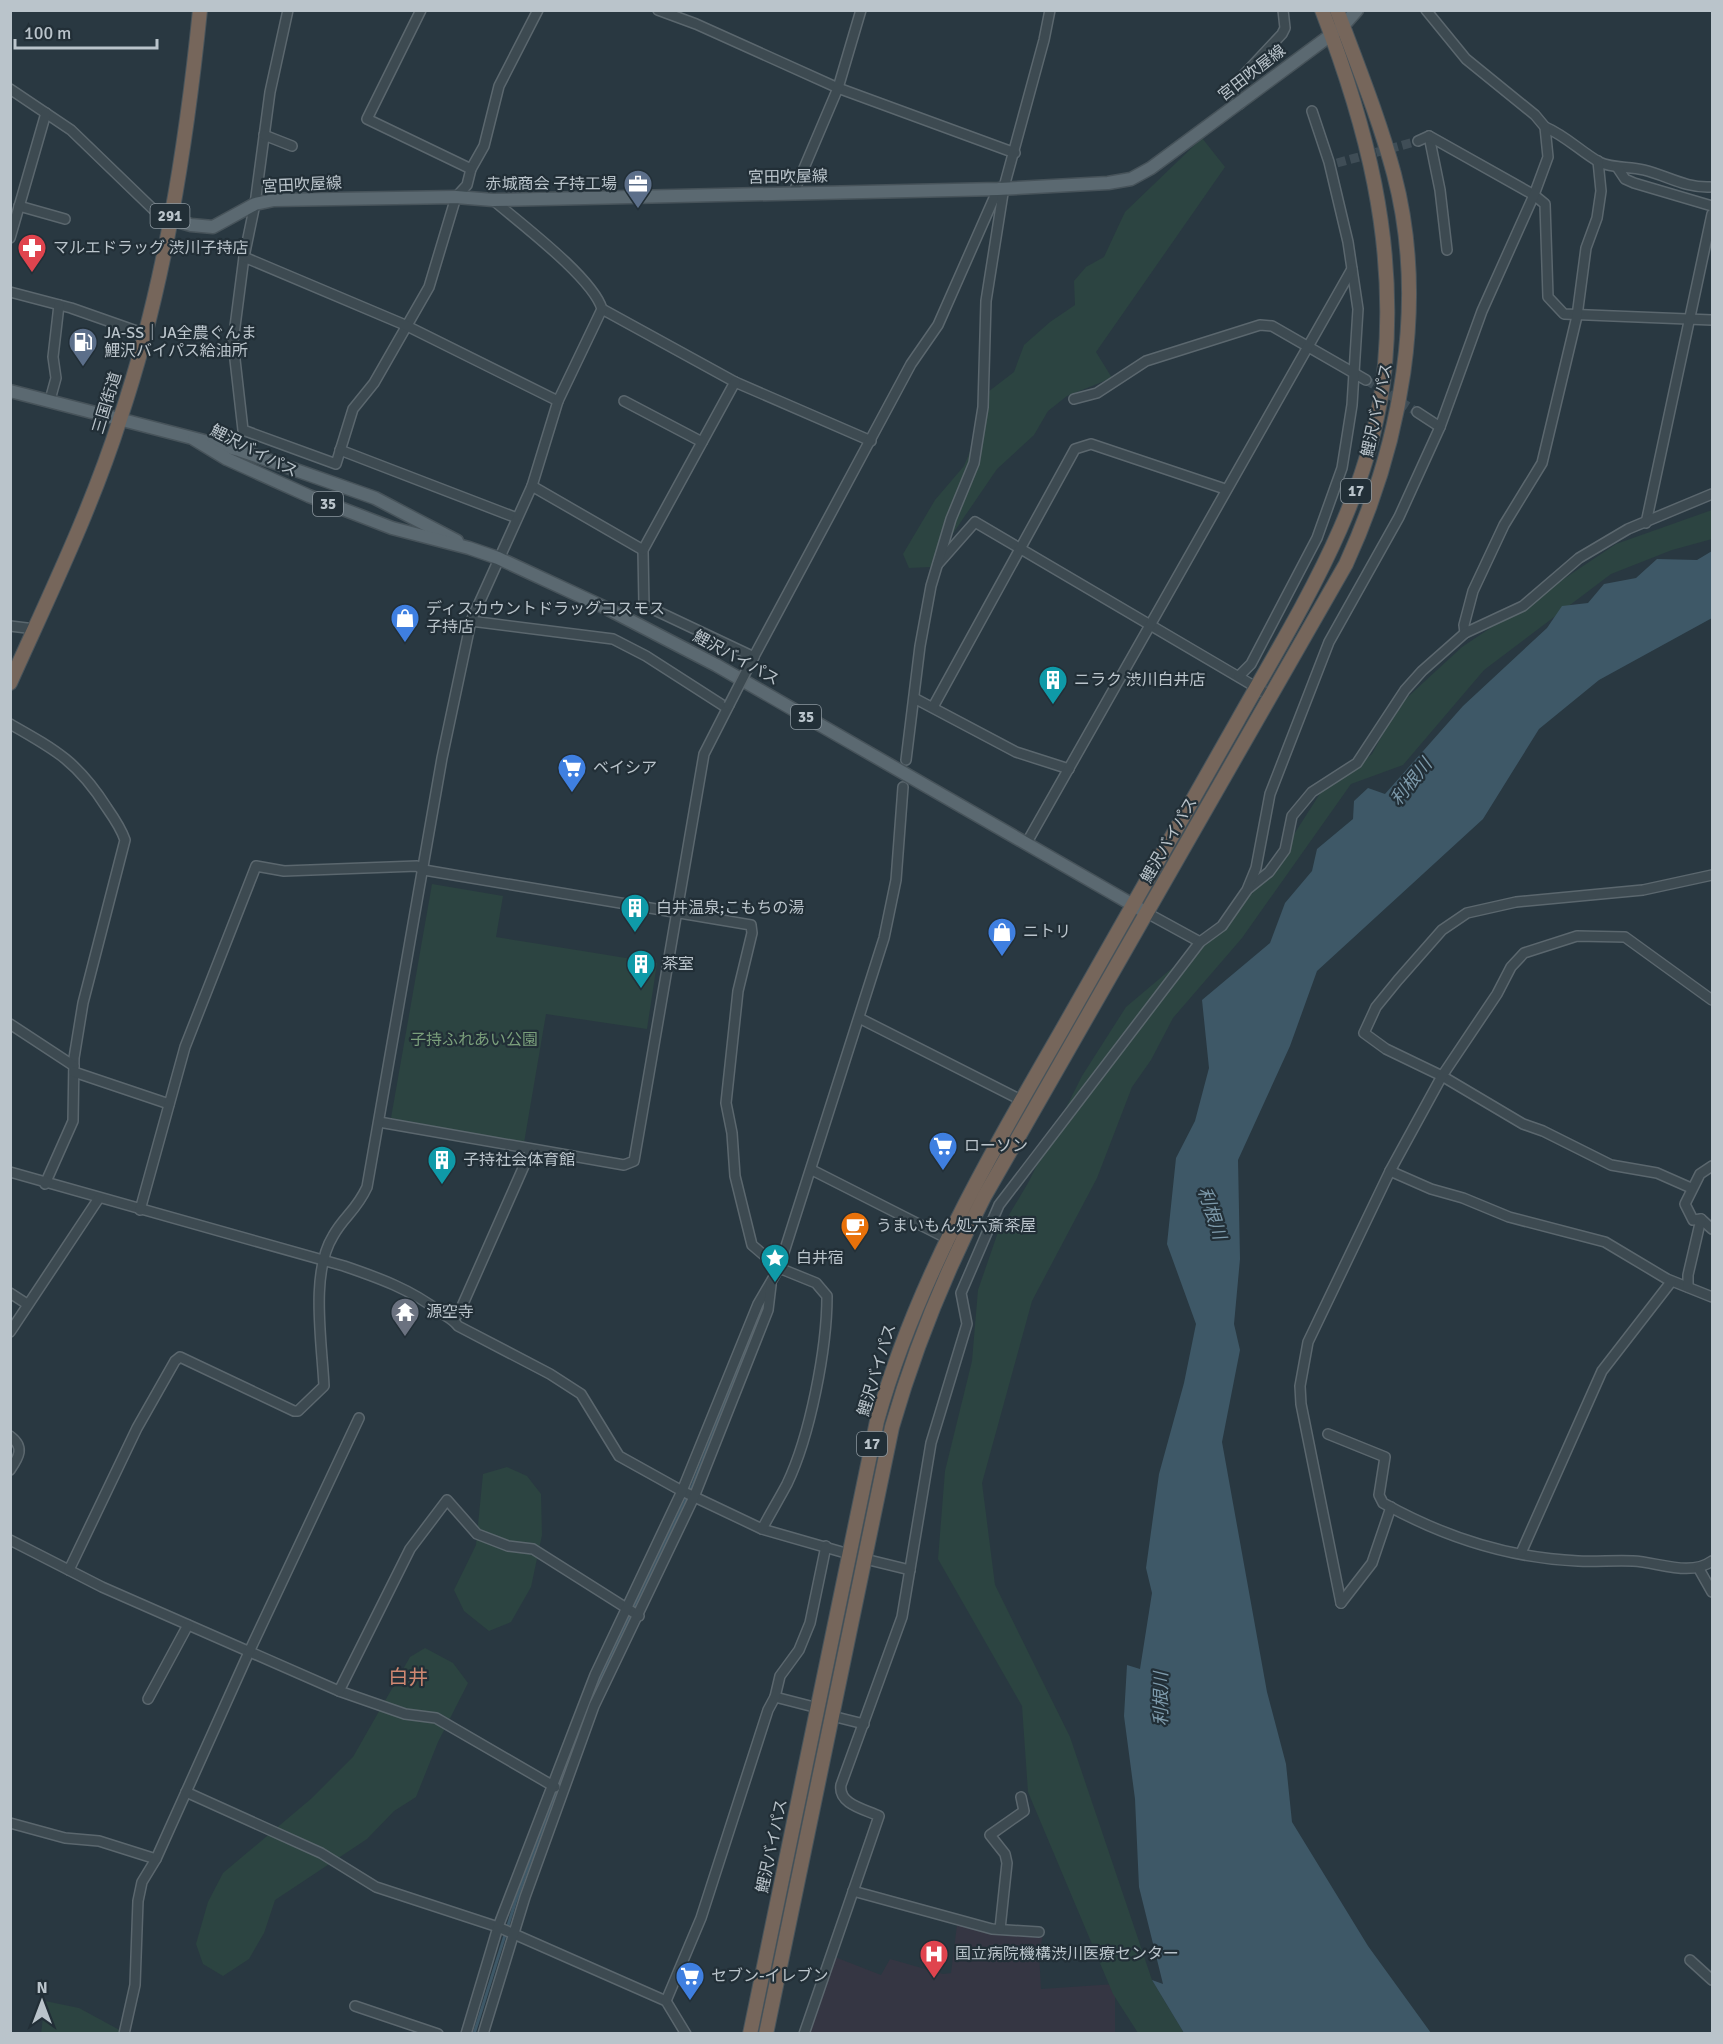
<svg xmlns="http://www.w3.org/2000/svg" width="1723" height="2044" font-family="Signika,'Noto Sans JP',sans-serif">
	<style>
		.medical { fill: #353643 }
		.green { fill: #2c4441 }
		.water { fill: #3e5867 }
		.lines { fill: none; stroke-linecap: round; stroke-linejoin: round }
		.stream { stroke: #3e5867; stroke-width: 3 }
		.minor-tunnel { stroke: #3f4d56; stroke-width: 9; stroke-dasharray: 9 4.5; stroke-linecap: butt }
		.minor-casing { stroke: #5b676e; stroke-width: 12 }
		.major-casing { stroke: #47535a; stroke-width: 15 }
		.highway-casing { stroke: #48545b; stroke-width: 16 }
		.minor { stroke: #3d4a51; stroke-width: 9 }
		.major { stroke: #5b6971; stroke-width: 12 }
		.highway { stroke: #76665b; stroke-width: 14 }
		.minor-bridge-casing { stroke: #5b676e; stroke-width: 12; stroke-linecap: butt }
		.minor-bridge { stroke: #3d4a51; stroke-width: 9 }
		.labels { text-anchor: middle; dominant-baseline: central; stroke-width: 4.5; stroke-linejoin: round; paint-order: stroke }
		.shield { fill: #222f37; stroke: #8c979f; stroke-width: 1.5 }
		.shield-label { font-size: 15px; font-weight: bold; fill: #bac4cb }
		.street-label { font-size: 16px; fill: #bac4cb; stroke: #222f37 }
		.poi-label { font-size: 16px; fill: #bac4cb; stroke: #222f37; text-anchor: start }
		.park-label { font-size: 16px; fill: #7a9f7b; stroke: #222f37 }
		.water-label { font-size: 18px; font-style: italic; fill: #7d9aab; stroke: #222f37 }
		.quarter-label { font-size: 20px; fill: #cf8771; stroke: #222f37 }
	</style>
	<rect width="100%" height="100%" fill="#293841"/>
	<path class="medical" d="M957 1925 991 1932 1043 1935 1039 1953 1041 1989 1115 1984V2033L810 2034 835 1957 881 1975 890 1959 943 1974 951 1973Z"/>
	<g class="green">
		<path d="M1202 138 1225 167 1096 352 1112 378 1067 396 1048 411 1034 435 997 469 930 567 909 568 903 554 935 500 964 466 987 410 988 392 1014 372 1024 345 1050 322 1075 305 1074 281 1086 267 1104 257 1125 212Z"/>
		<path d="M1712 510V539L1672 550 1611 574 1484 670 1403 765 1351 784 1242 938 1173 1018 1151 1060 1132 1087 1097 1178 1032 1301 982 1483 995 1585 1070 1737 1152 1980 1184 2033H1138L1113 1994 1028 1792 1022 1706 938 1559 945 1471 972 1361 978 1290 997 1235 1028 1183 1082 1076 1126 1007 1222 926 1273 867 1321 792 1372 754 1398 706 1462 647 1616 544Z"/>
		<path d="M432 884 503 896 496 937 657 963 647 1029 546 1014 524 1143 391 1118Z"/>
		<path d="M507 1467 527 1476 541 1494 542 1535 531 1587 511 1622 489 1631 464 1611 454 1590 476 1545 483 1474Z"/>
		<path d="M425 1648 453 1663 468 1683 438 1742 416 1797 394 1811 367 1839 275 1900 264 1933 249 1959 223 1976 203 1964 196 1944 208 1902 223 1873 312 1798 353 1757 410 1657Z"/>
		<path d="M45 2001 79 2008 125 2033 41 2034Z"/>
	</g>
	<path class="water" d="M1712 551V618L1599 680 1539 729 1483 819 1317 971 1290 1046 1238 1160 1240 1259 1234 1324 1240 1350 1222 1442 1267 1692 1286 1764 1292 1822 1368 1946 1431 2033H1184L1152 1980 1163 1984 1139 1887 1135 1799 1124 1716 1127 1665 1140 1669 1152 1593 1146 1568 1159 1474 1184 1383 1196 1324 1167 1244 1176 1158 1195 1121 1209 1068 1202 1000 1270 943 1285 903 1312 871 1317 849 1353 819 1354 801 1368 788 1385 794 1463 706 1547 628 1562 606 1588 603 1604 584 1636 578 1657 559 1697 560Z"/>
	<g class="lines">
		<g class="stream">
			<path d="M575 1740 605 1669 692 1487 762 1310"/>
			<path d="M474 2034 515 1903 566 1763"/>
		</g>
		<g class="minor-tunnel">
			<path d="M1337 163 1418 141"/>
			<path d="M1366 380 1417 412"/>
		</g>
		<g class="minor-casing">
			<g id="minor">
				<path d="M288 10 270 92 255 204 244 257 233 342 243 430 336 464 353 409 374 383 429 287 456 197 467 185 471 169 484 146 499 86 538 10"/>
				<path d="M421 10 367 119 471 169"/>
				<path d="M658 10 696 24 838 88 1015 153"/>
				<path d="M10 89 71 130 157 213 170 219"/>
				<path d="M1240 104 1235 92 1237 82 1282 34 1285 28 1283 10"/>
				<path d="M1545 127C1566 136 1580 151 1599 162 1614 169 1629 166 1644 170 1668 176 1685 188 1710 187"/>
				<path d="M264 135 292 146"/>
				<path d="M1429 136 1440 190 1447 250"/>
				<path d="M1418 141 1429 136 1534 195 1545 204 1548 297 1564 314 1712 320"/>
				<path d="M1617 167 1625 179 1634 183 1712 206"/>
				<path d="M793 194 838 88 861 10"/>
				<path d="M19 206 65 219"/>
				<path d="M10 238 46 113"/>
				<path d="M244 257 405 325 558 401"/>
				<path d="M10 292 71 308 145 334"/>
				<path d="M602 309 735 382 871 441"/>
				<path d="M735 382 643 550 644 605 754 657"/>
				<path d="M1074 399 1097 393 1146 361 1260 325 1272 326 1366 380"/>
				<path d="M50 400 56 378 53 357 59 305"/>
				<path d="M624 401 702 442"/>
				<path d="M1417 412 1440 427"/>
				<path d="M340 450 517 518"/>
				<path d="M532 486 643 550"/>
				<path d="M1646 523 1712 214"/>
				<path d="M938 564 975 522 1271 696"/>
				<path d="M471 621 613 639 646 656 727 708"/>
				<path d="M10 626 35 629"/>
				<path d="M1465 633 1464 625 1473 591 1504 525 1542 463 1577 316 1586 248 1597 218 1601 191 1598 161"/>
				<path d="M751 662 911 364 938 325 998 189"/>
				<path d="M1239 676 1251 664 1317 538 1342 468 1352 405 1358 309 1348 242 1329 162 1312 111"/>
				<path d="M914 698 1016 752 1069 769"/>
				<path d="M933 707 1075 449 1091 444 1225 489"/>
				<path d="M10 724C56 750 78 762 107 808 114 818 121 828 125 840L83 1003 74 1058 73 1121 45 1184"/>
				<path d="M906 760 920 646 931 586 951 519 974 463 983 407 986 301 1004 187 1044 40 1050 10"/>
				<path d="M1026 844 1352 269"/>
				<path d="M1249 888 1269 872 1285 850 1292 816 1312 792 1357 763 1405 690 1422 671 1465 633 1523 606 1579 558 1628 529 1712 494"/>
				<path d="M1147 913 1200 942"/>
				<path d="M861 1019 1021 1100"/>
				<path d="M10 1024 74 1066"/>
				<path d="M74 1072 169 1104"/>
				<path d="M379 1122 624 1165 634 1161 704 754 729 705"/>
				<path d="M1712 1166 1700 1174 1685 1204 1693 1220 1701 1219 1712 1229"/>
				<path d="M812 1170 952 1241"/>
				<path d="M1390 1171 1431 1189 1463 1198 1509 1217 1605 1242 1667 1279 1712 1297"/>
				<path d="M10 1172 344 1266C379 1278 410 1289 440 1312 447 1317 453 1319 458 1326L550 1374 581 1394 619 1456 682 1491 762 1529 849 1554"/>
				<path d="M1691 1188 1657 1173 1611 1165 1543 1131 1523 1124 1442 1076 1386 1049 1364 1033 1376 1007 1398 980 1442 930 1467 913 1516 902 1643 890 1712 875"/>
				<path d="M140 1210 185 1047 256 866 284 871 417 866 424 870 751 925 752 933 738 991 726 1103 732 1133 735 1176 752 1245 779 1268 816 1283 827 1296C827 1349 810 1436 787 1484 779 1499 770 1514 762 1529"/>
				<path d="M1688 1287V1275L1701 1219"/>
				<path d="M10 1293 27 1304"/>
				<path d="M453 1319 459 1313 531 1150"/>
				<path d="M10 1332 99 1198"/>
				<path d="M1328 1434 1385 1457 1379 1495 1383 1503C1442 1536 1509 1558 1578 1561 1596 1562 1615 1560 1633 1561 1658 1562 1690 1577 1712 1561"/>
				<path d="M10 1436C25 1447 19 1457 10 1470"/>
				<path d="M10 1540 102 1587 339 1691 405 1714 436 1718 555 1787"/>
				<path d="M1521 1553 1602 1371 1671 1282"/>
				<path d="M865 1559 910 1570"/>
				<path d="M1699 1569 1712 1592"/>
				<path d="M69 1570 137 1428 175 1361 180 1357 294 1411H298L324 1386C322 1343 310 1273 333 1236 344 1216 356 1211 367 1187L442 758 471 621 532 486 558 401 602 309C593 278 520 223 493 200"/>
				<path d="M1341 1603 1301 1404 1300 1386 1308 1342 1390 1171 1442 1076 1497 994 1511 967 1524 953 1577 936 1625 937 1712 1000"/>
				<path d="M1341 1603 1372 1563 1391 1507"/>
				<path d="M339 1691 410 1549 447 1500 477 1534 508 1546 533 1549 639 1616"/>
				<path d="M775 1697 818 1708"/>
				<path d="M148 1699 188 1625"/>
				<path d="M832 1716 864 1724"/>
				<path d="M186 1792 321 1853 376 1887 498 1927 666 2001 686 2034"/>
				<path d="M10 1823 65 1838 99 1841 156 1859"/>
				<path d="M853 1891 992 1929 1039 1932"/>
				<path d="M1000 1929 1007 1863 1005 1854 990 1835 1024 1811 1021 1797"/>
				<path d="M1690 1960 1712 1980"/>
				<path d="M666 2001 701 1918 768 1710 775 1697 780 1676 799 1650 810 1623 826 1546"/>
				<path d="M355 2006 438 2034"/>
				<path d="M124 2034 135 1985 138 1901 142 1882 156 1859 249 1652 359 1418"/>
				<path d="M466 2034 498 1927 595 1675 682 1491 758 1304 779 1268 884 938 896 880 903 787"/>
				<path d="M483 2034 525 1897 594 1706 694 1497 768 1310 771 1285"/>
				<path d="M804 2034 879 1816C864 1809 838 1804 841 1785L902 1617 931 1443 967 1324 961 1293 999 1205 1200 942 1222 926 1247 890 1256 868 1270 794 1329 642 1399 517 1440 427 1482 311 1534 195 1548 157 1545 127 1535 115 1466 59 1426 10"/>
			</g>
		</g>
		<g class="major-casing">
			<g id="major">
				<path d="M170 219 191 225 213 227 255 204 274 200 456 197 493 200 998 189 1108 183 1131 179 1151 168 1343 26 1357 10"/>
				<path d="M10 391 239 450 375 498 457 541"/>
				<path d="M194 439 227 459 309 496 392 528 469 548 498 558 608 609 716 665 1147 913"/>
			</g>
		</g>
		<g class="highway-casing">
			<g id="highway">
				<path d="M10 683C49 596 91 510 120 419 164 288 186 148 200 10"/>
				<path d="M750 2034 877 1421C916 1281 990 1155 1062 1030 1121 927 1180 824 1238 720 1301 608 1373 497 1385 365 1396 239 1367 127 1322 10"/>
				<path d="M766 2034 892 1427C915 1347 946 1271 984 1197L1346 564C1401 444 1428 303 1394 174 1379 118 1357 64 1337 10"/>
			</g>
		</g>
		<use href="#minor" class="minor"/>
		<use href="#major" class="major"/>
		<use href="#highway" class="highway"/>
		<g class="minor-bridge-casing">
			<path id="minor-bridge" d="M729 705 751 662"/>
		</g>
		<use href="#minor-bridge" class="minor-bridge"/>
	</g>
	<defs>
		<g id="office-pin" transform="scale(1.5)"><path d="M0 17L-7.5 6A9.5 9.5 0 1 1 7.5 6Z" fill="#5c6f8a" stroke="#222f37"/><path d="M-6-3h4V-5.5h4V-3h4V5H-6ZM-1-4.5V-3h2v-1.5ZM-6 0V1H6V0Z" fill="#fff"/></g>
		<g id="pharmacy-pin" transform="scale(1.5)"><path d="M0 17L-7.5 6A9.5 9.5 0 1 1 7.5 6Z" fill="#e0444e" stroke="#222f37"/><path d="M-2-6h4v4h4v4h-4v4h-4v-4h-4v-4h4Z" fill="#fff"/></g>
		<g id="fuel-pin" transform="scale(1.5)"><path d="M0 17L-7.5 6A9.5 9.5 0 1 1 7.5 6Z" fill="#5c6f8a" stroke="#222f37"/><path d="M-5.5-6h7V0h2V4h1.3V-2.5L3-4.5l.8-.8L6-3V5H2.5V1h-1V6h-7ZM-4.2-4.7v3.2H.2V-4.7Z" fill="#fff"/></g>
		<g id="shop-pin" transform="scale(1.5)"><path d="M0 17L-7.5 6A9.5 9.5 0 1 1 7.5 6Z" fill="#3f7fe0" stroke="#222f37"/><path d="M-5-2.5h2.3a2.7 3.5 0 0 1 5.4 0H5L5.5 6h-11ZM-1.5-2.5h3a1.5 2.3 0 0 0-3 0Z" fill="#fff"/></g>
		<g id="building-pin" transform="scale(1.5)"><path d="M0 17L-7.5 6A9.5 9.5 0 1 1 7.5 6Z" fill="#0f9aa8" stroke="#222f37"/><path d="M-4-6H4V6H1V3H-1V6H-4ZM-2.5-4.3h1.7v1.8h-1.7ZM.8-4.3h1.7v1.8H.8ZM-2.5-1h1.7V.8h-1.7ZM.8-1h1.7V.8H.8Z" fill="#fff"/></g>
		<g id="supermarket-pin" transform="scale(1.5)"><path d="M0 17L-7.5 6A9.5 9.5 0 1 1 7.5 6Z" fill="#3f7fe0" stroke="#222f37"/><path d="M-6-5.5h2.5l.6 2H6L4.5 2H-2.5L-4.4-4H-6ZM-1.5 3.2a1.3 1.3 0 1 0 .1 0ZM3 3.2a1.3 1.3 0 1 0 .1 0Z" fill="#fff"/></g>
		<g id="cafe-pin" transform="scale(1.5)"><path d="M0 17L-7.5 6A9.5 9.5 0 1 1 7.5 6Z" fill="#e8710a" stroke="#222f37"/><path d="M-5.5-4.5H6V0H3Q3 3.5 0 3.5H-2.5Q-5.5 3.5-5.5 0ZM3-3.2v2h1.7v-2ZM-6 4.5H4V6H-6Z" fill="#fff"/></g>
		<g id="sight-pin" transform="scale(1.5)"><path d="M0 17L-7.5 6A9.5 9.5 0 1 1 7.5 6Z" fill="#0f9aa8" stroke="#222f37"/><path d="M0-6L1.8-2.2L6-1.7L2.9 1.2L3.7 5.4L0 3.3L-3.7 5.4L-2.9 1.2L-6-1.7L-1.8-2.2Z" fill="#fff"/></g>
		<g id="temple-pin" transform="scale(1.5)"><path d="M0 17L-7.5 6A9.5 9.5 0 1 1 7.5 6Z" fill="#6b7280" stroke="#222f37"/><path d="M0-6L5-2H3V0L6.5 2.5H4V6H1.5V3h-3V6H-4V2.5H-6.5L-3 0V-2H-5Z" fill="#fff"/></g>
		<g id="hospital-pin" transform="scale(1.5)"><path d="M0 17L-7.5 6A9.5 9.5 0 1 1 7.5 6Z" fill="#e0444e" stroke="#222f37"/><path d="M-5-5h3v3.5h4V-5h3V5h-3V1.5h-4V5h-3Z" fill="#fff"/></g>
	</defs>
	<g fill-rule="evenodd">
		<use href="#office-pin" x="638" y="184"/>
		<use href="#pharmacy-pin" x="32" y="248"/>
		<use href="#fuel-pin" x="83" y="342"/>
		<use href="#shop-pin" x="405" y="618"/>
		<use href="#building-pin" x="1053" y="680"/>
		<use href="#supermarket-pin" x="572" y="768"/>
		<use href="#building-pin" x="635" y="908"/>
		<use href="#shop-pin" x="1002" y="932"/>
		<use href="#building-pin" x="641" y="964"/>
		<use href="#supermarket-pin" x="943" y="1146"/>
		<use href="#building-pin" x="442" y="1160"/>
		<use href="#cafe-pin" x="855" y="1226"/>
		<use href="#sight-pin" x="775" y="1258"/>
		<use href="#temple-pin" x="405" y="1312"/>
		<use href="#hospital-pin" x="934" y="1954"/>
		<use href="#supermarket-pin" x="690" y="1976"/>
	</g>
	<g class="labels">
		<g class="shield">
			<rect x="150.5" y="204" width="39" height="24" rx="4.5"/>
			<rect x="1341" y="479" width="30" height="24" rx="4.5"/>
			<rect x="313" y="492" width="30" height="24" rx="4.5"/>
			<rect x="791" y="705" width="30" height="24" rx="4.5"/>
			<rect x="857" y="1432" width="30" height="24" rx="4.5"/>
		</g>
		<g class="shield-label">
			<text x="170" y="216">291</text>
			<text x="1356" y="491">17</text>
			<text x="328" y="504">35</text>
			<text x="806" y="717">35</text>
			<text x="872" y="1444">17</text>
		</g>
		<g class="street-label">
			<text transform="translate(1252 73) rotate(-38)">宮田吹屋線</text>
			<text transform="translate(788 177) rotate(-1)">宮田吹屋線</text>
			<text transform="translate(302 185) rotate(-3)">宮田吹屋線</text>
			<text transform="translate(107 403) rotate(-73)">三国街道</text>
			<text transform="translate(1377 410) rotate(-78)">鯉沢バイパス</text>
			<text transform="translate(254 451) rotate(27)">鯉沢バイパス</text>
			<text transform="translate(736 658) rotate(29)">鯉沢バイパス</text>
			<text transform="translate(1169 840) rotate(-60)">鯉沢バイパス</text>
			<text transform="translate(877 1370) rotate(-73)">鯉沢バイパス</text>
			<text transform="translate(772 1846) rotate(-78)">鯉沢バイパス</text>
		</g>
		<g class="poi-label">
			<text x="617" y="184" text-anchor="end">赤城商会 子持工場</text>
			<text x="53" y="248">マルエドラッグ 渋川子持店</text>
			<text x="104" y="333">JA-SS｜JA全農ぐんま<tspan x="104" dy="18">鯉沢バイパス給油所</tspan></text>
			<text x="426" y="609">ディスカウントドラッグコスモス<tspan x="426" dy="18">子持店</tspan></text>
			<text x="1074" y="680">ニラク 渋川白井店</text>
			<text x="593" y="768">ベイシア</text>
			<text x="656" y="908">白井温泉;こもちの湯</text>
			<text x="1023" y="932">ニトリ</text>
			<text x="662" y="964">茶室</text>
			<text x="964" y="1146">ローソン</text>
			<text x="463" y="1160">子持社会体育館</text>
			<text x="876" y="1226">うまいもん処六斎茶屋</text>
			<text x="796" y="1258">白井宿</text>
			<text x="426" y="1312">源空寺</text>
			<text x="955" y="1954">国立病院機構渋川医療センター</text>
			<text x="711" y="1976">セブン-イレブン</text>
		</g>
		<g class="park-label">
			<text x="474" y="1040">子持ふれあい公園</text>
		</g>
		<g class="water-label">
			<text transform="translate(1411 782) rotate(-51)">利根川</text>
			<text transform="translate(1212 1213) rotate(72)">利根川</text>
			<text transform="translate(1161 1699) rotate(-90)">利根川</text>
		</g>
		<g class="quarter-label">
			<text x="408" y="1677">白井</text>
		</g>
	</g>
	<rect width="1723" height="2044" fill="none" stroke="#bac4cb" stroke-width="24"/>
	<g transform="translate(42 2002)" stroke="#222f37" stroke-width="4.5" paint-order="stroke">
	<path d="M0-4.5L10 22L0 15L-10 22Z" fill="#bac4cb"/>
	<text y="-9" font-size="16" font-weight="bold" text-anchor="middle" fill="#bac4cb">N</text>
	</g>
	<path d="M15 39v9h142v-9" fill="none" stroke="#bac4cb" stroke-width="3"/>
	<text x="24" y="39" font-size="18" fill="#bac4cb" stroke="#222f37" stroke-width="4.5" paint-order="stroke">100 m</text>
</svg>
